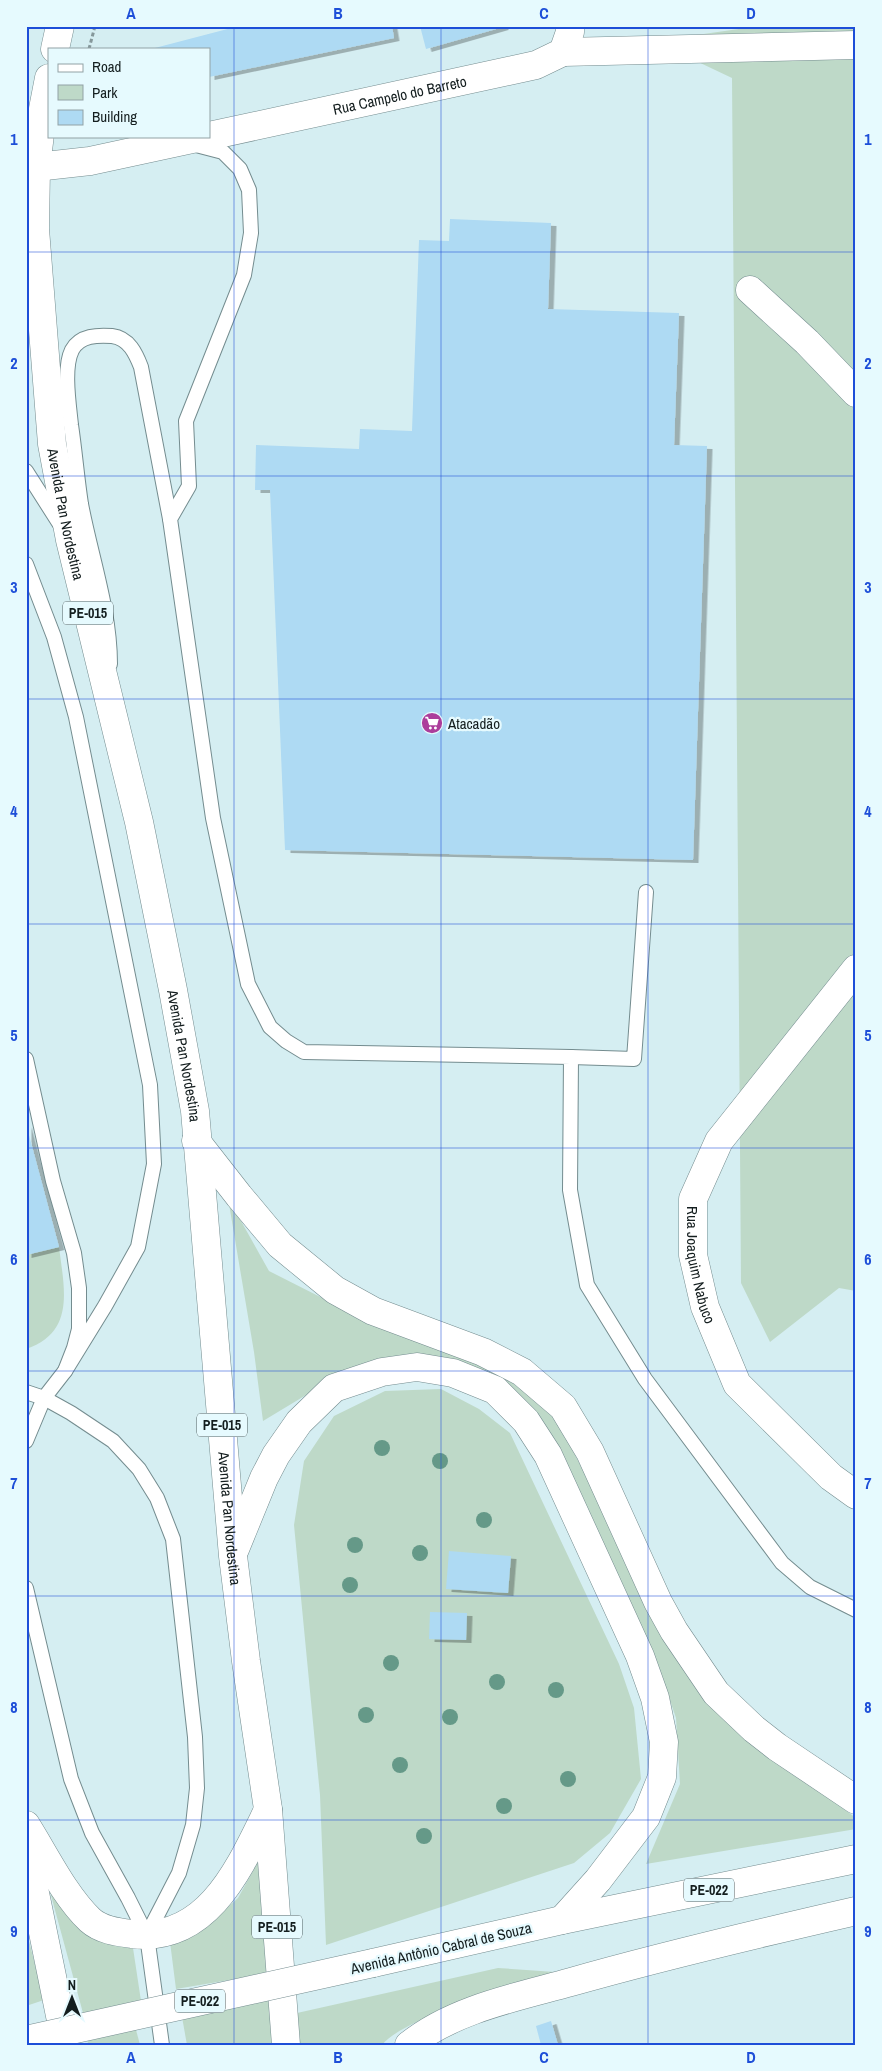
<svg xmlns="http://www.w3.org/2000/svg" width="882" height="2071" font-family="'Archivo Narrow',sans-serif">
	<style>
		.green { fill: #bed9c8 }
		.building { fill: #aedaf3; filter: url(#shadow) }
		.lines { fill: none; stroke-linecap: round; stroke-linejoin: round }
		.lane-casing { stroke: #748c8f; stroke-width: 16 }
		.street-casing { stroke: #748c8f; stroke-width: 29 }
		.highway-casing { stroke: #748c8f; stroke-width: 29 }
		.path { stroke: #85989b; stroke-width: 3; stroke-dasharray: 4 2.5; stroke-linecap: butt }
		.lane { stroke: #fff; stroke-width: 14 }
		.street { stroke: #fff; stroke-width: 28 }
		.highway { stroke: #fff; stroke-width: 28 }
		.highway-bridge-casing { stroke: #748c8f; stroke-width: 29; stroke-linecap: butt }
		.highway-bridge { stroke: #fff; stroke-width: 28 }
		.tree { fill: #659988 }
		.grid { fill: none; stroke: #1d4ed8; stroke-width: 1; stroke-opacity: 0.55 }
		.labels { text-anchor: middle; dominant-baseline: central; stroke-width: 4.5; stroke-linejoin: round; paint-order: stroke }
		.shield { fill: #e6fafe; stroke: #536062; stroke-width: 1 }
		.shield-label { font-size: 14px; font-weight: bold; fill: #141e1f }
		.street-label { font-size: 15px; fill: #141e1f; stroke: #e6fafe }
		.poi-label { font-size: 15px; fill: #141e1f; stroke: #e6fafe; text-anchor: start }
		.neatline { fill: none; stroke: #1d4ed8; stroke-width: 2 }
		.grid-label { font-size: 16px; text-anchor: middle; font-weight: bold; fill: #1d4ed8 }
	</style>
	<defs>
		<filter id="shadow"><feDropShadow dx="5.5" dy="3" stdDeviation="0" flood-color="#0004"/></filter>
	</defs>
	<rect width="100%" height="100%" fill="#d5eef2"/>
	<g class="green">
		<path d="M760 26H856V1291L839 1288 770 1342 741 1283 732 78 654 41Z"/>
		<path d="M228 1198 269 1271 346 1310 486 1363 553 1413 626 1552 741 1732 790 1773 829 1798 856 1818V1829L646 1864 680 1784 676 1718 656 1659 546 1434 444 1362 331 1380 263 1421 254 1352Z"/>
		<path d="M59 1247C64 1288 76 1332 26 1349V1255Z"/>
		<path d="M441 1389 479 1409 510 1433 619 1664 634 1708 641 1779 610 1833 574 1863 326 1945 320 1795 294 1525 304 1461 334 1416 385 1391Z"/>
		<path d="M263 1853 270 1973 176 1989 170 1942 204 1929 238 1898Z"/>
		<path d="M49 1888 78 1927 115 1946 133 1948 141 2001 83 2013Z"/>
		<path d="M26 1929 44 2000 26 2006Z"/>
		<path d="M498 1968 555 1972C518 1985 404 2017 382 2045H300L297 2013Z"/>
		<path d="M275 1998 278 2045H187L182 2017Z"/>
		<path d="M135 2026 140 2045H88L87 2036Z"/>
	</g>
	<g class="building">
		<path d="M239 26H392L394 38 209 77V49H151Z"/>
		<path d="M420 26H503V27L426 49Z"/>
		<path d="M450 219 551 223 548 309 679 313 674 445 707 446 693 860 285 850 270 490H255L256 445 359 449 360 429 412 431 419 240 449 241Z"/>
		<path d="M26 1124 59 1247 26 1255Z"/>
		<path d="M449 1551 511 1556 508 1593 446 1589Z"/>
		<path d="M430 1612 467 1613 466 1640 429 1639Z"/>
		<path d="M551 2021 558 2045H541L536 2026Z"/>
	</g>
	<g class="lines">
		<g class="lane-casing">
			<g id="lane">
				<path d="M196 145 223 152 240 169 249 190 251 233 244 275 186 421 189 486 170 519 213 818 248 984 270 1027 286 1041 304 1052 571 1057 570 1190 587 1285 645 1379 782 1563 810 1587 856 1610"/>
				<path d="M26 471 61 526"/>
				<path d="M26 564 54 637 76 717 150 1085 154 1164 138 1247 105 1306 65 1371"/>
				<path d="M110 664C110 610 91 557 81 504 77 478 75 452 71 425 69 405 63 368 72 350 80 335 98 335 112 336 129 338 136 354 141 367L170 519"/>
				<path d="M571 1057 634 1059 646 892"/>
				<path d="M26 1059 53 1181 74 1253 79 1288V1329L74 1348 65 1371 44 1398 26 1441"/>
				<path d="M26 1392 44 1398 71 1413 113 1441 139 1469 157 1498 173 1539 195 1737 197 1788 193 1825 179 1873 147 1935"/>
				<path d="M26 1588 71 1779 92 1833 128 1898 147 1936 162 2045"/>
			</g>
		</g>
		<g class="street-casing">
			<g id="street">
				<path d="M563 52 856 45"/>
				<path id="s1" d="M209 136 536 65 563 52 570 32V26"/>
				<path d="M36 167 90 161 206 136"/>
				<path d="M750 290 807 342 856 393"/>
				<path id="s2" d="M856 969 719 1141 693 1199V1255L705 1307 737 1384 831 1477 856 1495"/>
			</g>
		</g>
		<g class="highway-casing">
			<g id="highway">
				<path d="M55 49 60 26"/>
				<path id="s3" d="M49 78 43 109 36 167 35 229 52 444 70 540 139 822 173 990 195 1111 233 1556 246 1661 268 1809 286 2045"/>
				<path d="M196 1141 239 1196 280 1245 335 1290 373 1311 483 1352 522 1372 563 1407 590 1452 658 1602 674 1631 716 1693 754 1729 777 1747 856 1800"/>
				<path d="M235 1549 264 1478 276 1455 299 1422 334 1388 382 1372 417 1367 453 1373 495 1390 526 1421 548 1455 640 1656 655 1698 664 1742 662 1777 646 1817 598 1880 562 1920"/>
				<path d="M26 1825C45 1855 64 1895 90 1920 101 1930 117 1932 132 1934 208 1943 240 1867 268 1810"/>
				<path d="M26 1849 66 2045"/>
				<path d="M373 1963 562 1920 856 1859"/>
				<path d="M409 2045C454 2009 517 1997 571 1982 666 1955 760 1933 856 1911"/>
			</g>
		</g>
		<path class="path" d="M89 49 95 26"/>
		<use href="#lane" class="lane"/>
		<use href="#street" class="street"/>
		<use href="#highway" class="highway"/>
		<g class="highway-bridge-casing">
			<path id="highway-bridge" d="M26 2040 373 1963"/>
		</g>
		<use href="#highway-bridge" class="highway-bridge"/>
	</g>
	<g class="tree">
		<circle cx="382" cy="1448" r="8"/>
		<circle cx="440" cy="1461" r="8"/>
		<circle cx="484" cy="1520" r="8"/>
		<circle cx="355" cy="1545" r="8"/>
		<circle cx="420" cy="1553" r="8"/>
		<circle cx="350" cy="1585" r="8"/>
		<circle cx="391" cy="1663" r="8"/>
		<circle cx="497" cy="1682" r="8"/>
		<circle cx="556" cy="1690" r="8"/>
		<circle cx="366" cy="1715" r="8"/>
		<circle cx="450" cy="1717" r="8"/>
		<circle cx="400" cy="1765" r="8"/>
		<circle cx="568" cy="1779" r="8"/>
		<circle cx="504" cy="1806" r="8"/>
		<circle cx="424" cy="1836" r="8"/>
	</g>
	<path class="grid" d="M234 26V2045M441 26V2045M648 26V2045M26 252H856M26 476H856M26 699H856M26 924H856M26 1148H856M26 1371H856M26 1596H856M26 1820H856"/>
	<defs>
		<g id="supermarket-disc" transform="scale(1.125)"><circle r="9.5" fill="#ac3d9b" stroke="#e6fafe"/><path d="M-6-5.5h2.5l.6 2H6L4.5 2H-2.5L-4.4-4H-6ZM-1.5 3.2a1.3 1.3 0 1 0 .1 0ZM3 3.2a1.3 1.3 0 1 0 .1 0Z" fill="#fff"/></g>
	</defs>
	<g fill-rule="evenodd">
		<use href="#supermarket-disc" x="432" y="723"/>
	</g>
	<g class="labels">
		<g class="shield">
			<rect x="63" y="601.5" width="50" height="23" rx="4"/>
			<rect x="197" y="1413.5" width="50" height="23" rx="4"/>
			<rect x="684" y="1878.5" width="50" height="23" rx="4"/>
			<rect x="252" y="1915.5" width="50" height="23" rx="4"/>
			<rect x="175" y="1989.5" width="50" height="23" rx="4"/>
		</g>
		<g class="shield-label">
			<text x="88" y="613">PE-015</text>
			<text x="222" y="1425">PE-015</text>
			<text x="709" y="1890">PE-022</text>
			<text x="277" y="1927">PE-015</text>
			<text x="200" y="2001">PE-022</text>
		</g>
		<g class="street-label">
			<text stroke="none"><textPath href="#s1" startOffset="195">Rua Campelo do Barreto</textPath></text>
			<text stroke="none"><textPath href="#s3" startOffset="439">Avenida Pan Nordestina</textPath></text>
			<text stroke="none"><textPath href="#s3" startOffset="994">Avenida Pan Nordestina</textPath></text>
			<text stroke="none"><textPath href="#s2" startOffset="350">Rua Joaquim Nabuco</textPath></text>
			<text stroke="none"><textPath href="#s3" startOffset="1459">Avenida Pan Nordestina</textPath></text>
			<text transform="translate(441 1948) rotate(-13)">Avenida Antônio Cabral de Souza</text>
		</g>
		<g class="poi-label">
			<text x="448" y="723">Atacadão</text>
		</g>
	</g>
	<rect width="882" height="2071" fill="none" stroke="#e6fafe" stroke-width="55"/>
	<rect x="48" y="48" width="162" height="90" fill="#e6fafe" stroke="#92a2a5"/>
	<rect x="58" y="64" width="25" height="8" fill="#ffffff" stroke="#92a2a5"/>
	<text x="92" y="72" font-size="15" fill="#141e1f">Road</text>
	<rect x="58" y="85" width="25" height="15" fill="#bed9c8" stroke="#92a2a5"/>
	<text x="92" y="98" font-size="15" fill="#141e1f">Park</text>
	<rect x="58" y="110" width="25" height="15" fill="#aedaf3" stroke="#92a2a5"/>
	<text x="92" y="122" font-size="15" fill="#141e1f">Building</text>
	<g transform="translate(72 1998)" stroke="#e6fafe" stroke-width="4" paint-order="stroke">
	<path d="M0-4L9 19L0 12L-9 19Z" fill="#141e1f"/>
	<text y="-8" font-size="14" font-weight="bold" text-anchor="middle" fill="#141e1f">N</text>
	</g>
	<rect x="28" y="28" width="826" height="2016" class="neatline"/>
	<g class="grid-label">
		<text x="131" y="19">A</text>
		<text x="338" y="19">B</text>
		<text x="544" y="19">C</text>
		<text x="751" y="19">D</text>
		<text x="14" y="145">1</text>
		<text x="868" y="145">1</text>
		<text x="14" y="369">2</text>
		<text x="868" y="369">2</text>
		<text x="14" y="593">3</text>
		<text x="868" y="593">3</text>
		<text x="14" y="817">4</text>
		<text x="868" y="817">4</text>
		<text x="14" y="1041">5</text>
		<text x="868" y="1041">5</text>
		<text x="14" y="1265">6</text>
		<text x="868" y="1265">6</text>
		<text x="14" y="1489">7</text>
		<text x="868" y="1489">7</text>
		<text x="14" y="1713">8</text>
		<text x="868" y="1713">8</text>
		<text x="14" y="1937">9</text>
		<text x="868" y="1937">9</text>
		<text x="131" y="2063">A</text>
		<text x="338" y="2063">B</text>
		<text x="544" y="2063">C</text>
		<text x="751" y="2063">D</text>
	</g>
</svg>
